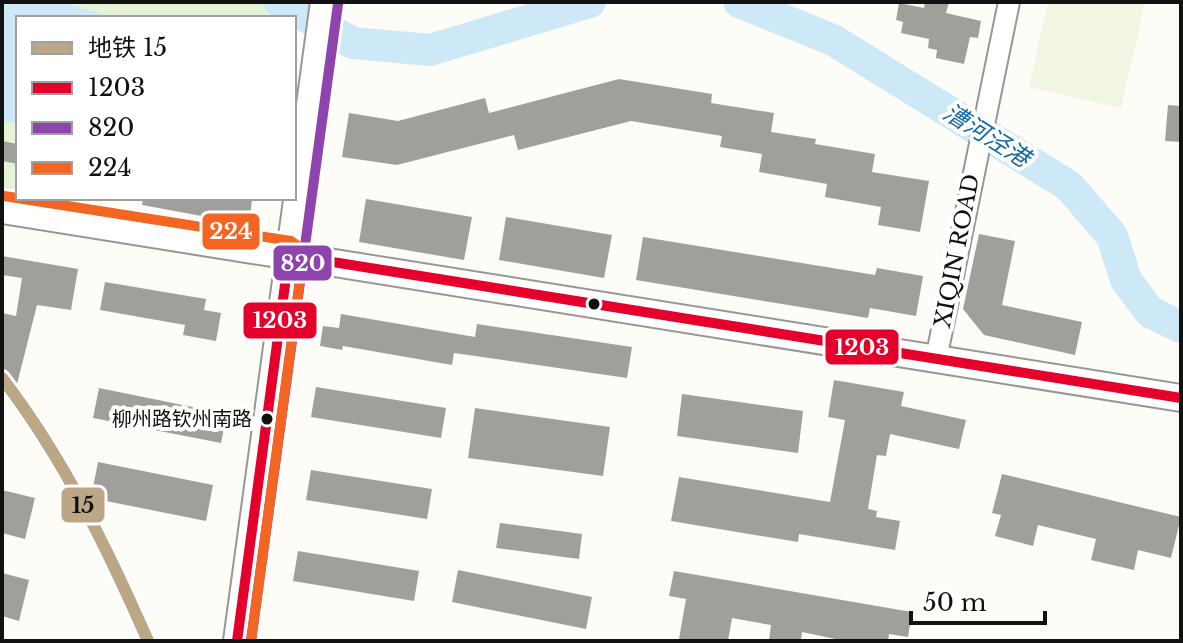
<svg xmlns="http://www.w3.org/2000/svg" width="1183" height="643" font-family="'Libre Baskerville','Noto Sans SC',serif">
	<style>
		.green { fill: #e7f3d7 }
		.pitch { fill: #f0f6e1 }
		.water { fill: #cde8f7 }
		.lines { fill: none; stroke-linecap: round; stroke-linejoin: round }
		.river { stroke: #cde8f7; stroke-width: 32 }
		.building { fill: #a19f9c }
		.minor-casing { stroke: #979795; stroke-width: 24 }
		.tertiary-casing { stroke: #979795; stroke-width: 30 }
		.minor { stroke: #fffffe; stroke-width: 20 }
		.tertiary { stroke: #fffffe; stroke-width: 26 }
		.bus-1-casing { stroke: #fff; stroke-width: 16 }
		.bus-2-casing { stroke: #fff; stroke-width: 16 }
		.bus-3-casing { stroke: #fff; stroke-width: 16 }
		.bus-1 { stroke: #e4002b; stroke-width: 10 }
		.bus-2 { stroke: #8e44ad; stroke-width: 10 }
		.bus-3 { stroke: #f26522; stroke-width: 10 }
		.metro-1-casing { stroke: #fff; stroke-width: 18 }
		.metro-1 { stroke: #bba786; stroke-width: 12 }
		.bus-dot { fill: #111; stroke: #fff; stroke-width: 3 }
		.labels { text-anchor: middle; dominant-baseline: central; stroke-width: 8; stroke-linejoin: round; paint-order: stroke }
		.bus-label { font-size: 20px; fill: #111; stroke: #fff; text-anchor: end }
		.street-label { font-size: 22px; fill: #111; stroke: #fff }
		.water-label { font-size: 24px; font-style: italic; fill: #1768a6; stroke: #fff }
		.line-badge { stroke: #fff; stroke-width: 3 }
		.badge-label { font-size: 22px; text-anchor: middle; font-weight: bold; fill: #fff }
		.pale-badge-label { font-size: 22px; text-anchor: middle; font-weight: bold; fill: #111 }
	</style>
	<rect width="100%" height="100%" fill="#fdfcf7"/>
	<path class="green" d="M2 2H280L284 5 282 18H18V195L2 193Z"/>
	<path class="pitch" d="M1048 2H1145L1121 108 1029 87Z"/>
	<path class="water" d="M2 2H62L115 18H18V123L2 122Z"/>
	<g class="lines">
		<g class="river">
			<path d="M280 2 353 43 430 50 590 2"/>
			<path d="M739 2 833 40 1069 186 1112 236 1126 280 1150 312 1181 327"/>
		</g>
	</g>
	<g class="building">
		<path d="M925 2H949L946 13 981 21 978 38 970 37 964 64 936 58 937 50 928 48 929 39 901 33 903 22 896 20 899 3 924 8Z"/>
		<path d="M619 79 712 94 711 103 774 113 771 132 816 139 815 144 875 154 872 172 929 181 920 232 878 225 881 207 825 197 827 184 759 172 762 154 720 147 722 136 631 121 518 150 514 135 397 165 342 157 349 113 398 121 485 98 489 113Z"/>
		<path d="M1168 105 1181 106V142L1165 141Z"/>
		<path d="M2 141 18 144V164L2 161Z"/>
		<path d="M143 198H252L251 210 234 222 142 205Z"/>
		<path d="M366 199 472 217 464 260 359 242Z"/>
		<path d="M506 217 612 235 604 278 499 260Z"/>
		<path d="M979 234 1015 241 1002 305 1082 322 1075 355 984 335 963 309Z"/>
		<path d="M643 237 875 275 877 268 923 276 916 316 870 308 868 318 636 280Z"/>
		<path d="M2 256 78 269 71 310 37 305 16 388 2 384V313L16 316 22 278 2 275Z"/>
		<path d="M105 282 206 299 204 310 221 313 216 341 183 335 185 325 100 310Z"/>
		<path d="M341 314 475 337 477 324 632 347 627 378 454 353 452 365 343 346 342 350 320 346 323 326 339 328Z"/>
		<path d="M834 380 904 392 901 406 966 420 959 449 890 434 886 456 877 455 868 509 877 511 876 517 900 521 895 550 799 534 798 542 671 521 679 477 830 502 845 420 828 417Z"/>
		<path d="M316 387 446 408 441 438 311 417Z"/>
		<path d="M99 388 227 414 221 443 93 418Z"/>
		<path d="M682 394 803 411 798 453 677 436Z"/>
		<path d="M475 408 610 427 603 476 468 458Z"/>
		<path d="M98 462 213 485 206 521 91 498Z"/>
		<path d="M311 470 432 489 427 519 306 500Z"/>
		<path d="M1002 474 1181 517 1171 558 1138 550 1134 570 1091 560 1096 539 1038 525 1033 546 995 536 1001 515 992 513Z"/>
		<path d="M2 490 35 498 25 539 2 533Z"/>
		<path d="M500 523 582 534 579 559 496 548Z"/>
		<path d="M298 551 419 571 414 601 293 581Z"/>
		<path d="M458 570 592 597 586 629 452 602Z"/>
		<path d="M674 571 912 612 908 637 889 634 888 641H845L802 632 801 641H769L771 625 732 618 728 641 679 639 686 599 669 596Z"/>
		<path d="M2 573 29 580 19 621 2 616Z"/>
	</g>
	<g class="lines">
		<g class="minor-casing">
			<path id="minor" d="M936 359 1009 2"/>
		</g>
		<g class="tertiary-casing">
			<g id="tertiary">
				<path d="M2 210 1181 398"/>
				<path d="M237 641 324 2"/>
			</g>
		</g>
		<use href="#minor" class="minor"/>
		<use href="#tertiary" class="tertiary"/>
		<g class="bus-1-casing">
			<path id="bus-1" d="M237 641 289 255 1181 398"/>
		</g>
		<g class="bus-2-casing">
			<path id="bus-2" d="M251 641 338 4"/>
		</g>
		<g class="bus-3-casing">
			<path id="bus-3" d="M4 196 291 241 301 248 303 257 251 641"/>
		</g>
		<use href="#bus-1" class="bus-1"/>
		<use href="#bus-2" class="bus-2"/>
		<use href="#bus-3" class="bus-3"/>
		<g class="metro-1-casing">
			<path id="metro-1" d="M2 378C64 459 107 548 148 641"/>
		</g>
		<use href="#metro-1" class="metro-1"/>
	</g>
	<g class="bus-dot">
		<circle cx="594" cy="304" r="7"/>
		<circle cx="267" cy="419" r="7"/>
	</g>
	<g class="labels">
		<g class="bus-label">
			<text x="252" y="419">柳州路钦州南路</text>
		</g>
		<g class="street-label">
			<text transform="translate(957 251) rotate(-79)">XIQIN ROAD</text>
		</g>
		<g class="water-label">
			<text transform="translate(987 135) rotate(32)">漕河泾港</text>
		</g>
	</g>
	<g class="line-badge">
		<rect x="201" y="212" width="60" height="39" rx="8" fill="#f26522"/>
		<rect x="272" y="244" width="61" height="38" rx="8" fill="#8e44ad"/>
		<rect x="242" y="301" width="76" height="39" rx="8" fill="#e4002b"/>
		<rect x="824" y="328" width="76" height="38" rx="8" fill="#e4002b"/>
		<rect x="60" y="486" width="46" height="38" rx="8" fill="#bba786"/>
	</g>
	<g class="badge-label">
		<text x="231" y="239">224</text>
		<text x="303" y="271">820</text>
		<text x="280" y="328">1203</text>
		<text x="862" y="355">1203</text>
	</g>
	<g class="pale-badge-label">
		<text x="83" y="513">15</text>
	</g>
	<rect width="1183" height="643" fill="none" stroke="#111111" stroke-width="8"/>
	<rect x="16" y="16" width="280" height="184" fill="#ffffff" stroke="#a0a0a0" stroke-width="2"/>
	<rect x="32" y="42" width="40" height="12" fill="#bba786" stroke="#a0a0a0" stroke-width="2"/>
	<text x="88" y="56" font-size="24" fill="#111111">地铁 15</text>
	<rect x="32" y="82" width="40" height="12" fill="#e4002b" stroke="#a0a0a0" stroke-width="2"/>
	<text x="88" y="96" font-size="24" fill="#111111">1203</text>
	<rect x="32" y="122" width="40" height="12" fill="#8e44ad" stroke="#a0a0a0" stroke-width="2"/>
	<text x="88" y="136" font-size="24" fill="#111111">820</text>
	<rect x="32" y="162" width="40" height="12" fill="#f26522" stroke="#a0a0a0" stroke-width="2"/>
	<text x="88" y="176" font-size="24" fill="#111111">224</text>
	<path d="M911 611v12h134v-12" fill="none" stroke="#111111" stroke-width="4"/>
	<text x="923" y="611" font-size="24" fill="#111111" stroke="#ffffff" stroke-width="6" paint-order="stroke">50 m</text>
</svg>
